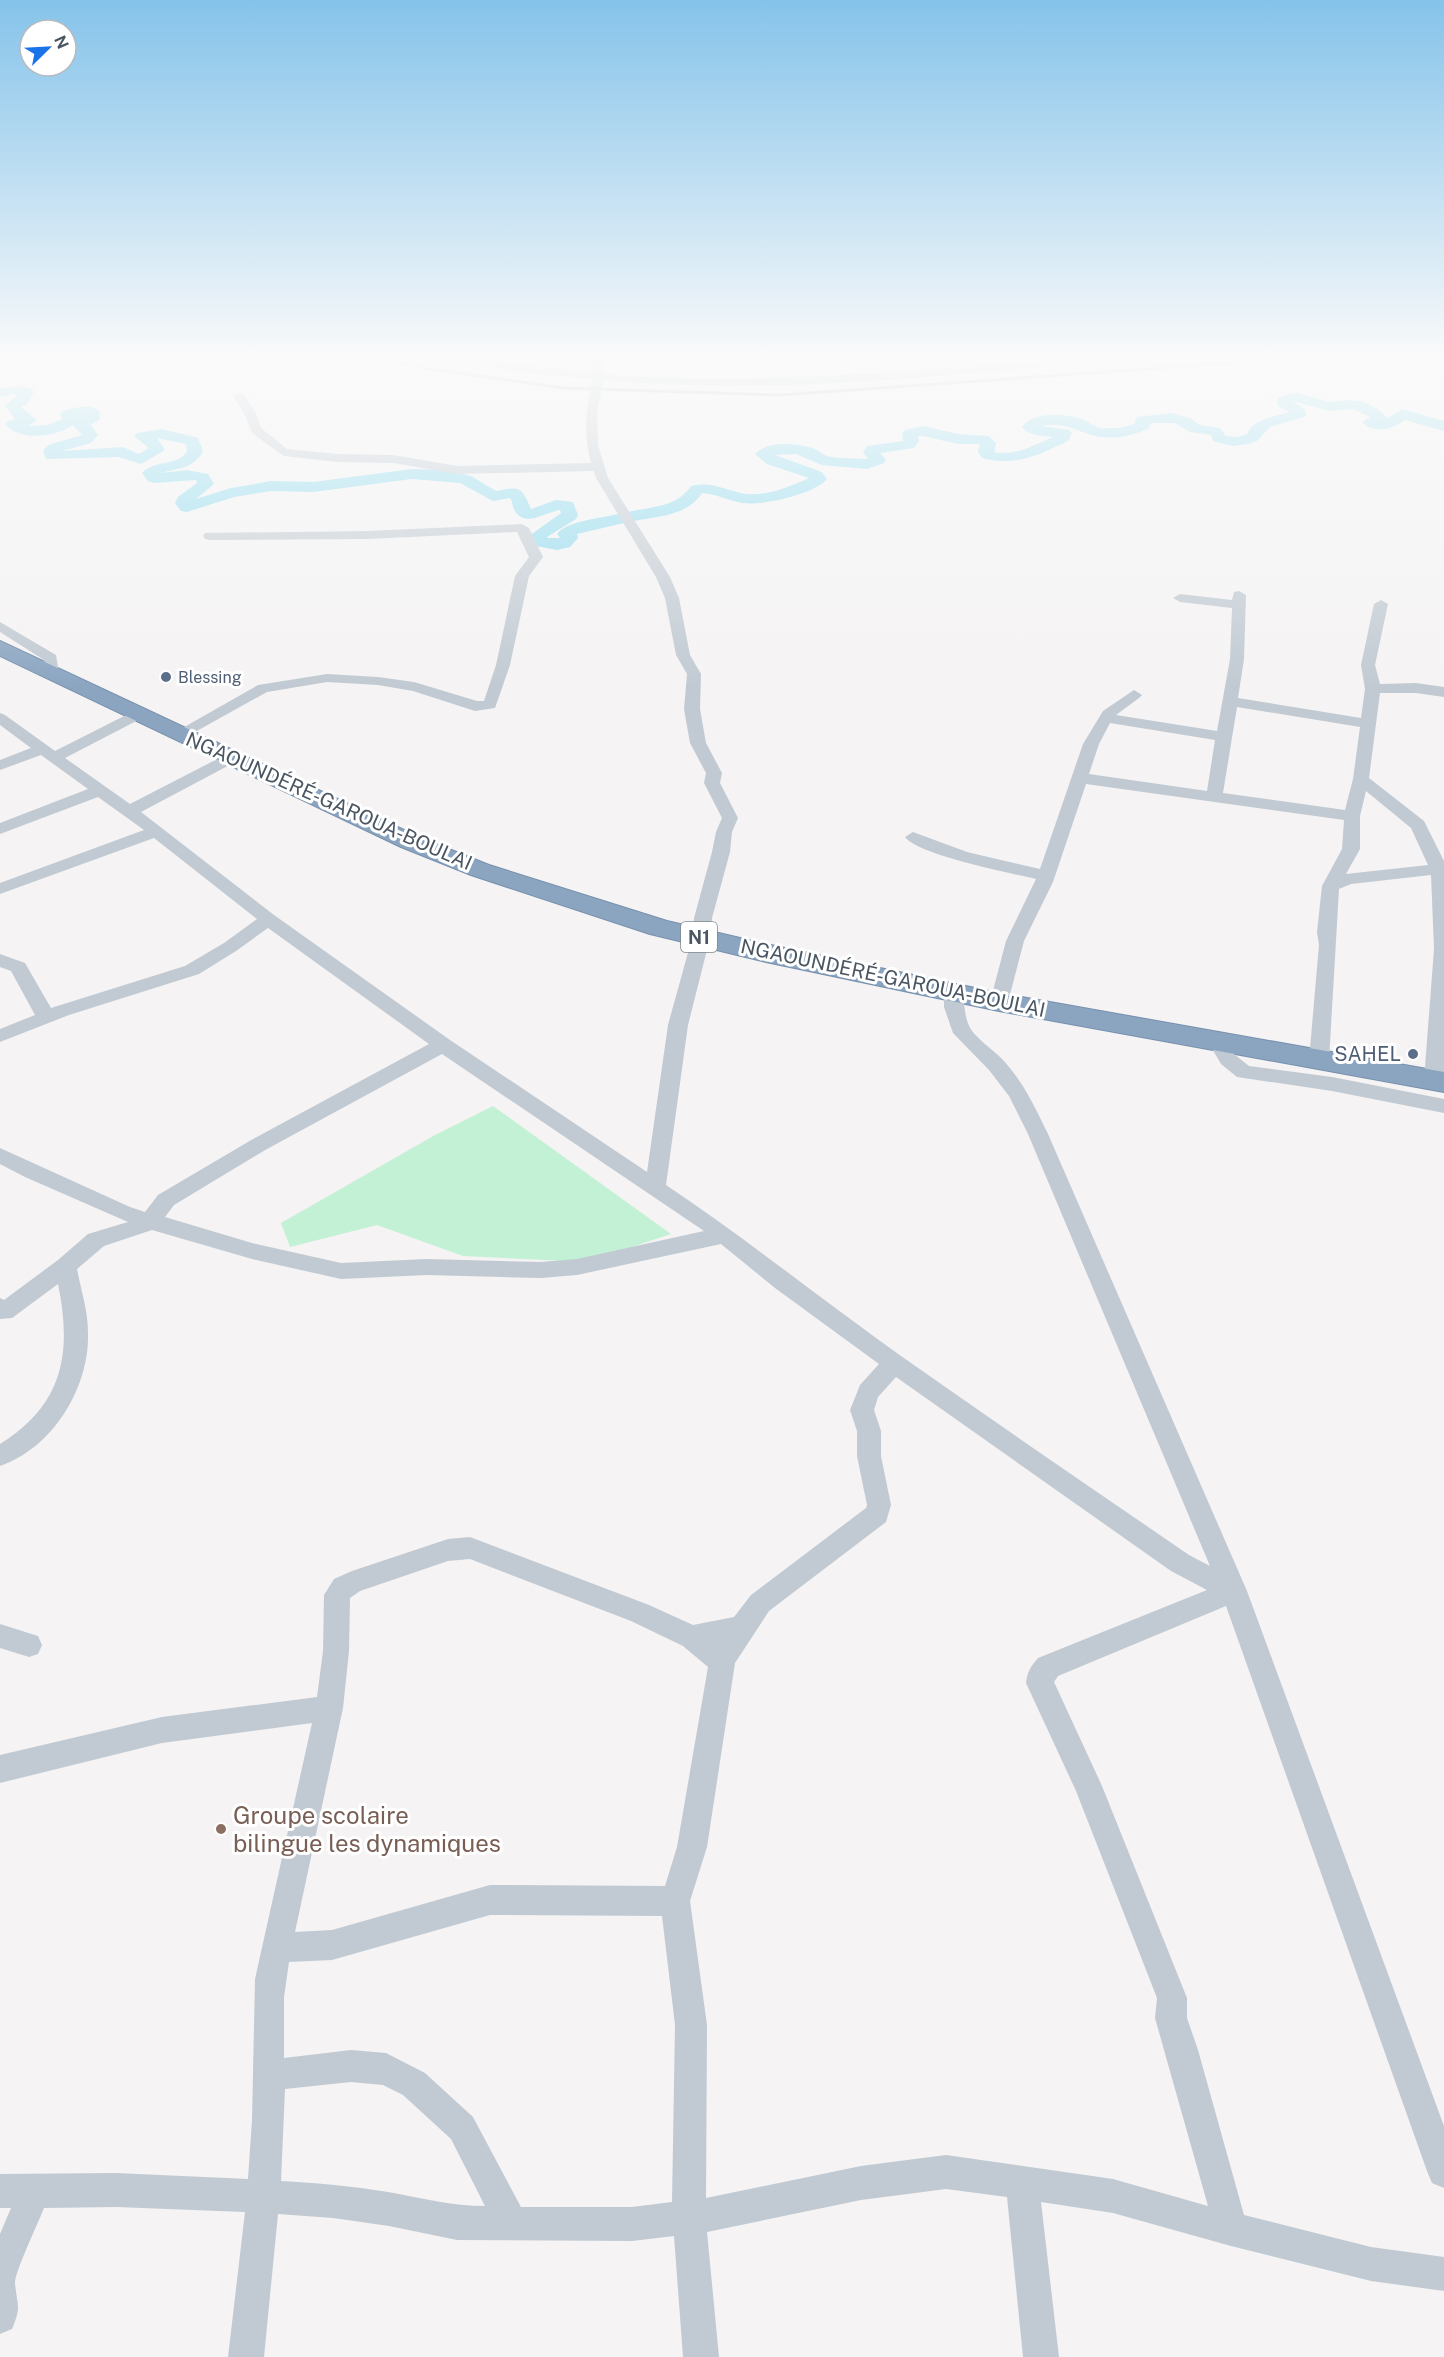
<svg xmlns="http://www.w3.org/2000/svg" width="1444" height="2357" font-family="'Public Sans',sans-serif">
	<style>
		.green { fill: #c3f1d5 }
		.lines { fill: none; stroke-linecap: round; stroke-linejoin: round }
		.river { fill: #90daee; fill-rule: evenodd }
		.highway-casing { stroke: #7690ad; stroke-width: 2 }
		.minor { fill: #c1cad2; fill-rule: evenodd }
		.highway { fill: #8ba5c1; fill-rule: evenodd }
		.rail { stroke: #b5b8bd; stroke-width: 3 }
		.service-dot { fill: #5c6f8a; stroke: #fff; stroke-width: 2 }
		.education-dot { fill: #8d6e63; stroke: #fff; stroke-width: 2 }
		.labels { text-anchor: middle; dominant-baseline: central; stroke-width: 6; stroke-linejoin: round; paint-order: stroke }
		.far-service-label { font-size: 16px; fill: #4e5e75; stroke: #fff; text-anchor: start }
		.shield { fill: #fff; stroke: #808990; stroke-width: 1.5 }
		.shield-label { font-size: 18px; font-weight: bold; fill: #4a5661 }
		.street-label { font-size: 20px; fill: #4a5661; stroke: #fff }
		.service-label { font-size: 20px; fill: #4e5e75; stroke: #fff; text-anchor: end }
		.near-education-label { font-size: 24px; fill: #785e54; stroke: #fff; text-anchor: start }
	</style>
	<rect width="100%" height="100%" fill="#f5f3f3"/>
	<path class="green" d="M493 1106 671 1234 586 1262 463 1256 377 1225 290 1247 281 1223 435 1135Z"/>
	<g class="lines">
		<g class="river">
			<path d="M18 386 32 389 34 392 27 404 21 407 37 420 28 426 48 425 62 419 60 414 63 411C73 408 90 403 99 411L100 419 91 425 98 435 91 443 62 451 123 447 139 454 149 448 134 436 137 433 162 429 198 438 203 451C194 469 178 468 161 473L187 470 208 474 214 484 196 499 231 488 271 481 313 482 412 469 445 470 471 476 496 491C520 486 522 487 531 509L556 500 573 502 578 515 576 519 547 537 548 538H560L557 534C566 521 602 518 618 514L626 519 624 523 577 534 578 538 570 547 557 550 536 546 529 536 561 513 560 510C545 512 526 528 515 511 512 506 513 502 510 498L493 501 460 483 412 479 313 492 271 491 234 497 187 512 181 511 175 503 178 497 197 483 196 480 154 483 148 481 142 473C154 459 178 467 187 451L186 444 157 438 165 450 141 464 119 457 46 459 43 451 48 445 82 435 73 425C55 437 20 442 5 424L8 421 15 419 5 406 18 394 0 397V389Z"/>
			<path d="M1296 393 1329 402 1350 400 1364 402 1379 410 1388 418 1402 409 1444 421V431L1405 420C1393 429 1374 435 1362 422L1370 417 1353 409 1329 411 1296 402H1293L1301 406 1307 414 1304 417 1270 427 1257 441 1248 444 1233 446 1213 441 1211 435 1190 432 1175 423H1151L1149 428C1132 437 1106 441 1088 434 1068 427 1064 423 1041 426L1069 430 1072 433 1068 441C1039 455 1015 467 982 458L978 452 980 444H958L923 436H918L919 441 914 448 880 453 886 460 884 463 867 469 822 465 796 454 775 455 822 472 827 479C815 494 762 506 743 503 729 501 717 494 702 493 687 516 659 516 634 521L626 516 628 512C653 506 676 508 691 486 710 481 724 489 741 493 763 498 789 487 809 478L767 464 755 454C767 440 799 443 815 449 819 451 823 455 827 456 839 459 853 458 866 459L868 458 863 453 867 446 903 441 902 433 905 430 923 426 958 434 989 436 996 443 994 452C1016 456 1034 445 1053 437 1042 435 1030 437 1022 427 1034 410 1067 414 1084 420 1090 423 1095 427 1101 428 1112 429 1124 428 1134 424L1137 417 1171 413 1190 418 1200 425 1220 428 1226 436 1238 437 1247 434C1254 419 1275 416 1290 412L1278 406 1277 400 1279 397Z"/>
		</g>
		<g class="highway-casing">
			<path id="highway" d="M0 641 419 837 489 865 667 921 766 944 999 993 1444 1072V1092L999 1011 766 962 650 934 471 875 401 847 0 656Z"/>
		</g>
		<g class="minor">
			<path d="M449 358C497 358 545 368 593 373V358H605V374C719 384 836 376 950 368 1006 364 1062 358 1118 358L1113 361C945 375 773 396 604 380L597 411 598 445 608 478 670 577 679 598 690 655 701 674 700 709 706 743 722 773 720 783 738 818 732 832 730 852 712 918 710 938 688 1025 666 1185C747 1239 822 1300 901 1356 996 1423 1093 1489 1189 1555L1210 1566 1028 1134 1009 1096 989 1070 953 1033 944 1007V991L946 987H960C966 996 962 1017 972 1031 980 1041 993 1050 1002 1059 1023 1081 1035 1107 1048 1134L1247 1591 1444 2126V2188L1432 2183 1427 2171 1226 1606 1058 1676 1054 1682 1102 1786 1187 1998V2018L1198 2050 1244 2215 1371 2247 1444 2257V2291L1371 2281 1231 2246 1113 2213 1041 2202 1059 2357H1023L1007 2197 946 2189 861 2200 707 2232 719 2357H683L674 2236 632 2241 457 2240 389 2226 333 2218 278 2214 264 2357H228L245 2212 116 2207 44 2208C39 2221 14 2274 15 2283 17 2306 22 2306 12 2329L0 2334V2234L11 2208H0V2174L116 2173 248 2179 252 2120 255 1979 312 1723 162 1743 0 1783V1755L162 1717 317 1697 323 1651 324 1595 334 1579 352 1571 448 1539 470 1537 649 1605 693 1625 734 1617 751 1595 866 1508 867 1505 857 1456V1431L850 1410 860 1385 879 1364 775 1288 721 1244 577 1275 541 1278 427 1275 341 1279 252 1259 152 1230 104 1246 77 1269C81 1290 88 1311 88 1332 90 1387 53 1448 0 1466V1444C64 1404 72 1352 58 1284L12 1318 0 1319V1298L4 1300 58 1260 88 1234 128 1222 25 1177 0 1164V1148L130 1207 145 1212 158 1195 253 1139 429 1044 268 928 236 951 199 974 69 1015 0 1042V1029L35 1015 11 971 0 967V954L25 963 51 1008 185 966 224 943 257 919 154 838 0 894V883L144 830 98 797 0 834V823L88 789 41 755 0 770V760L31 748 0 725V713L5 715 55 751 134 711H144L147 714 144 717 65 758 130 804 225 755H237L239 758 237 761 141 812 274 915 450 1040 647 1172 668 1025 692 938 694 918 712 852 716 832 722 818 704 783 706 773 690 743 684 709 687 674 676 655 665 598 656 577 596 478 594 471 458 474 393 463 338 462 284 456 252 433 244 413 233 396 239 393 243 394 256 413 261 428 287 449 338 454 393 455 458 466 591 463C583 434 586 409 593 379L535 374 454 361ZM442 1054 704 1231 577 1259 541 1262 427 1259 341 1263 252 1243 165 1217 174 1205 267 1149ZM896 1377 1171 1571 1207 1590 1038 1658C1031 1666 1027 1672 1026 1683L1076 1791 1157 1998 1155 2018 1208 2206 1113 2179 946 2155 861 2166 706 2198 707 2025 690 1901 707 1847 735 1663 769 1611 886 1522 891 1505 881 1456V1431L874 1410 878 1397ZM470 1559 631 1621 683 1646 708 1667 677 1847 665 1886 490 1885 332 1930 295 1932 343 1708 349 1651 350 1598 360 1591 448 1561ZM490 1915 662 1916 675 2025 672 2202 632 2207H521L473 2117 425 2073 386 2053 351 2050 284 2058V1997L289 1962 332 1960ZM351 2082 383 2085 403 2095 451 2139 485 2206C452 2206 421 2198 388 2192 352 2186 317 2183 281 2181L285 2089Z"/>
			<path d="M522 524 529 528 543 557 529 576 510 665 495 708 475 711 413 691 378 685 327 682 267 692 186 737H174L172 734 258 685 327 674 378 677 414 682 477 701H484L496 665 515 576 529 557 517 532 368 539 210 540 205 539 203 536 205 533 368 531Z"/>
			<path d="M1239 591 1246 595 1244 659 1238 698 1361 718 1365 689 1361 665 1374 604 1381 600 1388 604 1375 665 1380 684 1416 683 1444 687V697L1416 693H1380L1369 778 1424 821 1444 861V1078L1441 1085 1434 1087 1427 1085 1424 1080 1434 949 1431 875 1351 884 1339 889 1329 1060 1326 1065 1319 1067 1312 1065 1309 1060 1319 945 1317 932 1322 886 1342 849 1344 820 1086 784 1053 882 1024 941 1008 1002 1006 1006H992L990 1002 1006 941 1036 879C1011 873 918 855 905 837L913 832 967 852 1040 869 1083 744 1103 711 1134 690 1142 695 1139 698 1116 715 1217 731 1230 659 1232 608 1180 602 1173 598 1180 594 1232 600 1234 592ZM1237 707 1360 727 1353 779 1345 810 1223 793ZM1110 723 1215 740 1207 791 1089 774 1099 744ZM1366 791 1411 828 1428 865 1346 874 1360 849V816Z"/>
			<path d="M0 622 56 655 59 673 57 676H47L44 660 0 632Z"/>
			<path d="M1217 1034 1224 1035 1235 1055 1249 1066 1332 1077 1444 1099V1113L1332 1091 1237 1077 1221 1064 1207 1040 1210 1035Z"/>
			<path d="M0 1624 38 1636 42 1645 38 1654 29 1657 0 1648Z"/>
		</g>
		<use href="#highway" class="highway"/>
		<path class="rail" d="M378 358 430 369 564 388 780 395 1303 358"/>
	</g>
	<linearGradient id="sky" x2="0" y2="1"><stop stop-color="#85c3ea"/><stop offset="0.52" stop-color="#fafafa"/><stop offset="1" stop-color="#fafafa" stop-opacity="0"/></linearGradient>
	<rect width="1444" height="688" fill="url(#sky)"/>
	<g class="service-dot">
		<circle cx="166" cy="677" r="6"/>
		<circle cx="1413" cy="1054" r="6"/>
	</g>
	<circle class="education-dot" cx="221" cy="1829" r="6"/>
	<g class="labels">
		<g class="far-service-label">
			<text x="178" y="677">Blessing</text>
		</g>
		<rect class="shield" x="681" y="922" width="36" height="30" rx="4.5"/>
		<g class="shield-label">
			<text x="699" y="937">N1</text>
		</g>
		<g class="street-label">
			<text transform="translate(329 801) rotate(24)">NGAOUNDÉRÉ-GAROUA-BOULAI</text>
			<text transform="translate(893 978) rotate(12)">NGAOUNDÉRÉ-GAROUA-BOULAI</text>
		</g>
		<g class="service-label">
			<text x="1401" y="1054">SAHEL</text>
		</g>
		<g class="near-education-label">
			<text x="233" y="1815">Groupe scolaire<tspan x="233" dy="28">bilingue les dynamiques</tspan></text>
		</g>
	</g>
	<g transform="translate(48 48) rotate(66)"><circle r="28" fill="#ffffff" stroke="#b7bbc0" stroke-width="1.5"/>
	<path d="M0-4.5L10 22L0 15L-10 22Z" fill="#1a73e8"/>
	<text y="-9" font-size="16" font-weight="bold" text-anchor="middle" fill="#4a5661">N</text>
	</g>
</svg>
